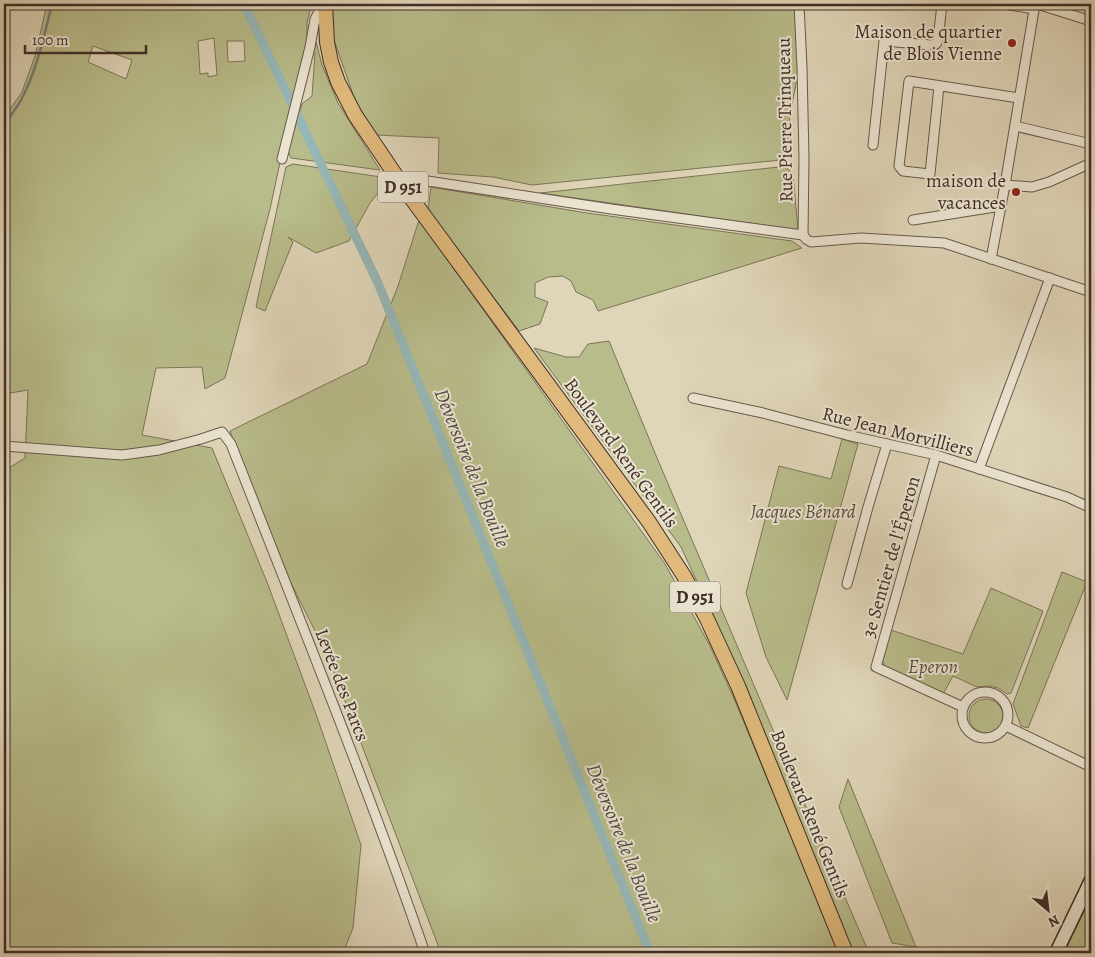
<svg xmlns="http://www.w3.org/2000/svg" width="1095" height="957" font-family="Alegreya,serif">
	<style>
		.green { fill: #b8bb8a; stroke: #7c7458; fill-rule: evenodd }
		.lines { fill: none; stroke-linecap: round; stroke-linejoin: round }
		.stream { stroke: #74807d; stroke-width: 2.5 }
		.canal { stroke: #96b7b7; stroke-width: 9 }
		.street-casing { stroke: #68584b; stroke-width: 11 }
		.secondary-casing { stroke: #402e27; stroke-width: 15 }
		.primary-casing { stroke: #402e27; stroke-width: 16 }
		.street { stroke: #eae4d1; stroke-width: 9 }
		.secondary { stroke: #eae4d1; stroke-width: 12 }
		.primary { stroke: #e0ba7c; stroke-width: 14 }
		.poi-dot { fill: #8f2418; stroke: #eae4d1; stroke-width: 2 }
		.labels { text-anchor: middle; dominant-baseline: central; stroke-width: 4; stroke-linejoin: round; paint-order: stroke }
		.shield { fill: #eae4d1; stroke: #73655a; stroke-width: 1 }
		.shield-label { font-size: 18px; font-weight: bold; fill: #402e27 }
		.poi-label { font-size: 19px; fill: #402e27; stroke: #eae4d1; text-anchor: end }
		.street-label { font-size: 19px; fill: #402e27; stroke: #eae4d1 }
		.park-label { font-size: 19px; font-style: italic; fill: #584a3b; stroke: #eae4d1 }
		.water-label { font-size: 20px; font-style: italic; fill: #514944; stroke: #eae4d1 }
	</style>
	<rect width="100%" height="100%" fill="#dfd5b8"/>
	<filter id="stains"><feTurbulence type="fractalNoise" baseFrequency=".004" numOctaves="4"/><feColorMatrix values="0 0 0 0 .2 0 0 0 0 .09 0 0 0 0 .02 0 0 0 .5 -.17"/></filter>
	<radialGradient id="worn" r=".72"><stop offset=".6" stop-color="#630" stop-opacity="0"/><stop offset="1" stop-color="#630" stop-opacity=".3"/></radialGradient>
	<g class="green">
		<path d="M47 4H312L307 22V41L316 45V42L322 65 338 103 380 170 291 158 288 151 302 104 312 96 315 53 304 51 270 209 225 378 205 389 202 367 156 368 142 435 212 448 267 582 317 717 361 845 353 928 343 953H4V471L25 458 28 390 4 394V118L22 92 35 56ZM214 38 217 75 208 77V73L200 74 198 41ZM227 41H244L245 61 228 62ZM93 46 132 60 126 79 88 62Z"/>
		<path d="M331 4H795L798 74 790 114 787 154 781 160 532 185 493 177 438 173 439 138 376 135 355 100 334 40 330 20Z"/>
		<path d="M293 164 381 177 386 183 370 203 349 241 316 253 288 237 293 242 265 311 256 307 286 167Z"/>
		<path d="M779 167 787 168 793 174 798 230 540 193Z"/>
		<path d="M431 187 587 213 792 241 802 248 598 311 593 300 576 292 571 281 563 276 548 277 535 283V297L548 302 540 324 519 331 428 210Z"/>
		<path d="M419 220 665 564 710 646 736 703 839 953H441L329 659 278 557 230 431 367 364 398 286Z"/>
		<path d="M609 341 657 458 785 758 869 953H853L746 687 681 547 534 348 566 357H579L588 344Z"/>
		<path d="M842 439 858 444 787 700 766 657 746 593 779 466 831 479Z"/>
		<path d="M1062 572 1087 582 1028 728 1021 726 1013 704Z"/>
		<path d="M991 588 1043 611 1011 693 1007 694 998 688 990 686 977 687 953 676 943 694 890 670 885 666 882 660 891 630 963 654Z"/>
		<circle cx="986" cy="716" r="17"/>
		<path d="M848 779 916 947 892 943 839 807Z"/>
		<path d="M1091 897V953H1064Z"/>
	</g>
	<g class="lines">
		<path class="stream" d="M4 126C9 117 16 109 21 100 37 70 44 36 52 4"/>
		<path class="canal" d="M244 4 378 283 650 953"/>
		<g class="street-casing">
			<g id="street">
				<path d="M799 4 802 67 804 159 803 235"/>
				<path d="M1004 4 1034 9"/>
				<path d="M1037 4 1091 21"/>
				<path d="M939 86 930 174 903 171 899 166 909 81 1019 98"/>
				<path d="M1015 126 1091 144"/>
				<path d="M873 145 884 41 931 45 936 44 938 40 942 4"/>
				<path d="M282 159 310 47 315 19 323 4"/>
				<path d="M395 176 611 209 803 235"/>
				<path d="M1005 185 1032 187 1049 182 1091 163"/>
				<path d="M913 220 1001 206"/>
				<path d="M803 235 806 239 811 242 861 238 944 243 1091 292"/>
				<path d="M991 259 1005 185 1035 4"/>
				<path d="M693 398 763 413 847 435 936 455 1067 497 1091 508"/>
				<path d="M4 446 122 455 159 450 201 439 222 432 231 444C297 613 366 782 425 953"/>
				<path d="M936 455 876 667 963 707"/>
				<path d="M979 469 1050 278"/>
				<path d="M847 584 868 507 887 444"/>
				<circle cx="985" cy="715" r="23"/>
				<path d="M1006 726 1091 767"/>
			</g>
		</g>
		<g class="secondary-casing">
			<path id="secondary" d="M1056 953 1091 880"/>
		</g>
		<g class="primary-casing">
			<path id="primary" d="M325 4 327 42 331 62 338 82 355 115 409 195 649 522 684 576 707 619 738 686 846 953"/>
		</g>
		<use href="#street" class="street"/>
		<use href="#secondary" class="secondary"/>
		<use href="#primary" class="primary"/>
	</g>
	<g class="poi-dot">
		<circle cx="1012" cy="43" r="5"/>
		<circle cx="1016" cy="192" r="5"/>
	</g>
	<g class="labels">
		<g class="shield">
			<rect x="378" y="171.5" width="50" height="31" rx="4"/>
			<rect x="670" y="581.5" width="50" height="31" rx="4"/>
		</g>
		<g class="shield-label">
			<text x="403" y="187">D 951</text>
			<text x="695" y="597">D 951</text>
		</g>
		<g class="poi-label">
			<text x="1002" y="32">Maison de quartier<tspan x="1002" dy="22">de Blois Vienne</tspan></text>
			<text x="1006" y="181">maison de<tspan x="1006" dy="22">vacances</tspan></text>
		</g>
		<g class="street-label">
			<text transform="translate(785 120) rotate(-91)">Rue Pierre Trinqueau</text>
			<text transform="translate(898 432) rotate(14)">Rue Jean Morvilliers</text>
			<text transform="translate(621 453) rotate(54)">Boulevard René Gentils</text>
			<text transform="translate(891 557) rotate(-74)">3e Sentier de l'Éperon</text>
			<text transform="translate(342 685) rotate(69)">Levée des Parcs</text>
			<text transform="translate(810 814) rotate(68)">Boulevard René Gentils</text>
		</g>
		<g class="park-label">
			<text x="803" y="512">Jacques Bénard</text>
			<text x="933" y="667">Eperon</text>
		</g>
		<g class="water-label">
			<text transform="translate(472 468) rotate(68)">Déversoire de la Bouille</text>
			<text transform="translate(624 843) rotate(68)">Déversoire de la Bouille</text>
		</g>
	</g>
	<rect width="1095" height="957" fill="none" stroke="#dfd5b8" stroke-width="20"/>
	<rect x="5" y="5" width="1085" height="947" fill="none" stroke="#402e27" stroke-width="2.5"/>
	<rect x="10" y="10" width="1075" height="937" fill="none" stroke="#402e27"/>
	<g transform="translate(1048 910) rotate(152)" stroke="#eae4d1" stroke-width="4" paint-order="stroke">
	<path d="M0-4L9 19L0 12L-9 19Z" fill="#402e27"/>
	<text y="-8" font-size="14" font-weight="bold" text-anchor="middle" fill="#402e27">N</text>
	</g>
	<path d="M25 45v8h121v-8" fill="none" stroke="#402e27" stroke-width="2.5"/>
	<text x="32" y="45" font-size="15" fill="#402e27" stroke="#eae4d1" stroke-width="4" paint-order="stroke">100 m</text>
	<rect width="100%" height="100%" filter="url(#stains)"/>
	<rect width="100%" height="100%" fill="url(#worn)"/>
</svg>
